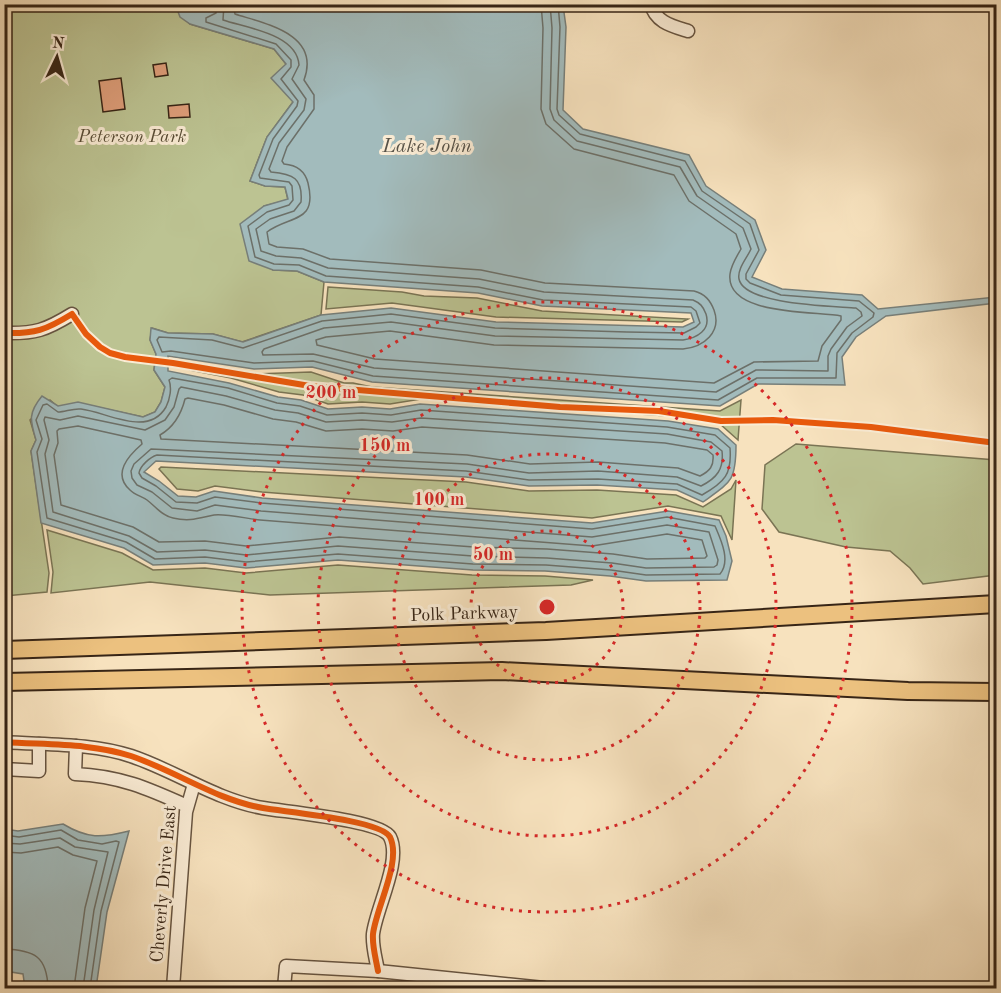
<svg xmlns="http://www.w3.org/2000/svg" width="1001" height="993" font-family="'Old Standard TT',serif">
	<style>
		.green { fill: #bcc392; stroke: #7a7454; stroke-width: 1.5 }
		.water { fill: #a2bbbc; stroke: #777f7a; stroke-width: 1.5 }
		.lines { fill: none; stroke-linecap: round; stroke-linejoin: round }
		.shore { stroke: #6c7069; stroke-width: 1.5 }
		.building { fill: #de9e7a; stroke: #372516; stroke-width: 1.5 }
		.minor-casing { stroke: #675440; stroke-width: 15 }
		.highway-casing { stroke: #372516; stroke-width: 20 }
		.minor { stroke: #faecd5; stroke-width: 12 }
		.highway { stroke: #ecc17f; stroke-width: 16 }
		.cycleway-casing { stroke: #faecd5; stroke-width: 10 }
		.cycleway { stroke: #e8590c; stroke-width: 6 }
		.ring { fill: none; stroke: #d62828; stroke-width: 3; stroke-dasharray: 3 6 }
		.labels { text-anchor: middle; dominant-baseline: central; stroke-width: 6; stroke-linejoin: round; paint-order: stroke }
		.park-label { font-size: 18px; font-style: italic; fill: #584c35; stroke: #faecd5 }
		.street-label { font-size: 18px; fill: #372516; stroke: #faecd5 }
		.water-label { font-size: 20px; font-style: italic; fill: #575248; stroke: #faecd5 }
		.centre { fill: #d62828; stroke: #faecd5; stroke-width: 3 }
		.ring-label { font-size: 18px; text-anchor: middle; font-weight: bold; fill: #d62828; stroke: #faecd5; stroke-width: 6; stroke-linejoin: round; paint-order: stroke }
	</style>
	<rect width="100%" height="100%" fill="#f7e2be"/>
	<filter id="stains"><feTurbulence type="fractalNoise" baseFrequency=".00333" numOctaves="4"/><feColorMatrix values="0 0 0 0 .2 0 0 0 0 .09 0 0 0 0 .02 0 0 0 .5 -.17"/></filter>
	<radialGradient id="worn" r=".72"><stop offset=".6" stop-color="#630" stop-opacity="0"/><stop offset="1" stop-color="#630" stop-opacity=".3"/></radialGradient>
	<g class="green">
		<path d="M5 5H211L210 11 188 7 177 9 190 24 274 49 286 64 293 102 267 137 250 181 265 186 285 187 288 200 264 206 273 270 297 271 324 282 321 315 242 342 213 334 168 333 152 328 150 340 156 354 154 370 165 387 161 402 155 412 143 417 78 403 58 407 50 400 30 420 36 440 31 451 49 573 47 592 5 596Z"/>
		<path d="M328 287 402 292 424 296 477 298 542 311 688 319 682 322 496 317 392 303 326 309Z"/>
		<path d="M180 363 253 374 311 372 344 383H353L372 387 720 411 741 400 738 440 720 424 668 416 421 399 390 404 362 402 328 404 303 395 279 392 231 378 190 370Z"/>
		<path d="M796 444 996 460V575L923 584 910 568 890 551 846 547 779 532 762 509 765 465Z"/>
		<path d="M161 467 466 482 529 491 597 490 676 495 703 507 731 489 736 480 732 540 721 516 668 506 592 518 262 492 215 486 198 491 177 489 159 469Z"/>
		<path d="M47 530 122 553 153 570 205 568 246 573 338 565 472 575 545 576 593 580 571 585 270 595 150 582 51 593 53 572Z"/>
	</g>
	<g class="water">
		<path d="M211 4 563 5 566 27 563 110 583 129 689 155 706 186 755 220 766 250 752 277 782 289 862 295 878 309 996 297V303L886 316 856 337 842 357 845 385 758 384 720 406 372 382 312 367 254 369 168 356V371L229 383 278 397 301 400 328 409 362 407 390 409 420 404 668 421 718 429 736 445C736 481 731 482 703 502L677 490 597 485 529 486 466 477 156 461 144 472 159 481 178 496 196 497 214 491 262 498 592 523 668 511 719 520 726 536 732 561 727 580 646 581 610 576 545 571 473 570 338 560 246 568 205 563 153 565 124 548 41 523 31 451 36 440C30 420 28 413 42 396L58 406 78 402 143 417 155 412 161 402 165 387 154 370 156 354 150 340 151 328 168 333 213 334 243 342 321 315 391 308 496 322 683 327 694 322 691 313 542 306 478 293 324 282 297 271 273 270 249 261 240 224 264 206 288 199 285 187 265 186 250 181 267 137 293 102 271 78 286 64 274 49 190 24 180 17 177 9 188 7 210 11Z"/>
		<path d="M63 824C88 839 101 838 129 831L107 912 96 988H25L23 974 5 971V829L18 831Z"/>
	</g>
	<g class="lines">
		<g class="shore">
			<path d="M216 4V13L206 18V22L276 44 291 60V67L281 79 298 101 297 106 273 139 259 175 260 178 289 182 292 186 293 200 289 205 267 212 248 226 255 257 274 264 299 265 326 276 478 287 543 300 691 307 696 311 700 323 696 327 684 333 627 332 495 328 391 314 322 321 243 348 212 340 159 337 157 340 162 352 171 351 254 363 313 361 373 376 718 400 757 378H836L837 353 852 333 873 317 874 313 859 301 781 295 750 283 746 279V274L759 250 750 224 702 191 685 161 580 134 559 115 557 109 560 27 558 4"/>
			<path d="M224 4 223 20C247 28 297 34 299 65L292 79 306 99 304 110 279 143 269 169 271 172C293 174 303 178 301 202L294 211 270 219 256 229 261 251 276 256 301 258 328 268 479 279 544 292 693 300C700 303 703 306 706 314 711 330 697 338 683 340L495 336 391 322 324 328 264 349 262 352 263 355 313 354 374 368 716 392 756 370 828 371V356L831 349 847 327 862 316 861 312 856 308C834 306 744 305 739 279 737 269 747 258 751 249L743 228 697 196 680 167 577 141 554 120 550 109 552 28 550 4"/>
			<path d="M233 4 235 14C266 24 321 34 304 80L314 95V109L287 147 282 161 284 164C296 165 305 171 308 183 318 224 289 215 267 232L269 244 277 247 303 249 330 259 481 270 545 283 694 291C705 294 710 300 714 310 722 332 704 347 683 349L494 345 390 331 326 337 316 340 317 345 375 359 714 383 754 362 818 361 822 346 841 320V316C816 311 725 316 730 274 731 265 737 256 741 249L736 234 689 201 674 175 574 149 546 124 541 109 543 28 541 4"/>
			<path d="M172 378 228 388 277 403 300 406 327 415 362 413 391 415 421 410 667 427 715 435 730 448C732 474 725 482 702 495L677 484 598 479 529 480 466 471 157 455C150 457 140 466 139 473L142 478 156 486 176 502 197 503 215 497 261 503 592 529 667 517 715 526C721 540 731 561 720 574L646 575 611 570 546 565 473 564 338 554 246 562 205 557 155 559 126 542 47 518 37 452 42 439 36 420 43 405 47 404 58 412C65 412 73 408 81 409 107 412 148 438 166 407 170 399 172 388 169 380Z"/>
			<path d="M181 387 226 396 275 410 298 413 326 422 362 420 392 422 421 418 667 434 711 442 722 451C724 469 717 478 701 486L677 477 598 471 529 473 467 464 151 449 134 464 131 471 132 478 137 485 152 492 172 508 197 511 215 505 261 511 592 537 667 525 709 532 718 560 717 565 714 567 646 568 612 563 547 558 473 556 338 546 246 555 205 550 157 552 129 536 53 512 45 454 49 440 44 420 45 417 60 420 78 416 145 430 165 420 174 407 179 389Z"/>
			<path d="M188 398 224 405 273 419 296 422 326 431 362 429 393 431 422 427 665 443 707 450 713 455C714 466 710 471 700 476L678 468 598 462 530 464 467 455 161 439 160 435C174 427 181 415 185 399Z"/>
			<path d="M78 426 141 440 142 444C128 456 112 474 130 490 135 495 141 496 147 500 155 506 162 516 173 518 190 522 199 518 214 515 223 513 249 519 260 520L592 546 667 534 702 540 707 556 705 558 647 559 613 554 547 549 474 547 339 537 246 546 205 541 159 542 133 527 61 505 54 455 58 443 57 431 59 429Z"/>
			<path d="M4 835 19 837 61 830 78 840 102 844 116 841 119 842 101 911 90 988"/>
			<path d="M4 843 20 844 60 838 75 847 108 852 94 910 83 988"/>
			<path d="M4 852 21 853 58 847 73 855 97 861 85 908 74 988"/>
			<path d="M4 949C35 950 47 957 48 988"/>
		</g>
	</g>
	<g class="building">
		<path d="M166 63 168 75 155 77 153 65Z"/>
		<path d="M121 78 125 109 103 112 99 81Z"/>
		<path d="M189 104 190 117 169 118 168 106Z"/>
	</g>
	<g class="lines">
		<g class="minor-casing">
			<g id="minor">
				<path d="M651 4C655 22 672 26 688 31"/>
				<path d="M4 333C35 334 46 330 72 314"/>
				<path d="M4 742C47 745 91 743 131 756 176 771 216 800 263 808 285 812 381 820 390 837 402 861 376 908 373 934 372 946 376 959 378 971"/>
				<path d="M76 746 75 774C120 776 147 788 187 806"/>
				<path d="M4 769 39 771V744"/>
				<path d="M173 988 186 812 194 784"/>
				<path d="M284 988 286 966 378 971 544 988"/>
			</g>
		</g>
		<g class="highway-casing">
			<g id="highway">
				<path d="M4 650 546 631 996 604"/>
				<path d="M4 682 502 671 908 691 996 692"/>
			</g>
		</g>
		<use href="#minor" class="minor"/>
		<use href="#highway" class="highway"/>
		<g class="cycleway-casing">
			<g id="cycleway">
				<path d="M4 333C35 334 46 330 72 314L86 334 100 347 110 353 125 357 173 363 310 386 560 407 659 411 721 421 773 420 871 427 996 443"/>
				<path d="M4 742C47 745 91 743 131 756 176 771 216 800 263 808 285 812 381 820 390 837 402 861 376 908 373 934 372 946 376 959 378 971"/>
			</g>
		</g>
		<use href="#cycleway" class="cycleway"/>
	</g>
	<g class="ring">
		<circle cx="547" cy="607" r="76"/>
		<circle cx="547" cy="607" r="153"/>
		<circle cx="547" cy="607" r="229"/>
		<circle cx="547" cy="607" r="305"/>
	</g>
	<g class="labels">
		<g class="park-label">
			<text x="132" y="137">Peterson Park</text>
		</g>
		<g class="street-label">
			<text transform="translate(464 614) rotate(-2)">Polk Parkway</text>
			<text transform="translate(164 884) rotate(-85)">Cheverly Drive East</text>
		</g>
		<g class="water-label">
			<text x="427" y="147">Lake John</text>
		</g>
	</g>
	<circle cx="547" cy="607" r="9" class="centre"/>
	<g class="ring-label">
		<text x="331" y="398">200 m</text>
		<text x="385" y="451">150 m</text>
		<text x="439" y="505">100 m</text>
		<text x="493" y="560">50 m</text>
	</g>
	<rect width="1001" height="993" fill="none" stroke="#f7e2be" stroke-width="24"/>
	<rect x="6" y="6" width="989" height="981" fill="none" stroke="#372516" stroke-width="3"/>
	<rect x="12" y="12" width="977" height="969" fill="none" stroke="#372516" stroke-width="1.5"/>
	<g transform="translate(57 57) rotate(5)" stroke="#faecd5" stroke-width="4.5" paint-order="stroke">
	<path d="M0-4.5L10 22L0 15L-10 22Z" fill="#372516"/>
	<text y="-9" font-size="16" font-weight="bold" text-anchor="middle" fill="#372516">N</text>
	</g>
	<rect width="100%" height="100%" filter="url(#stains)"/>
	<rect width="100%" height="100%" fill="url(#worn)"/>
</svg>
